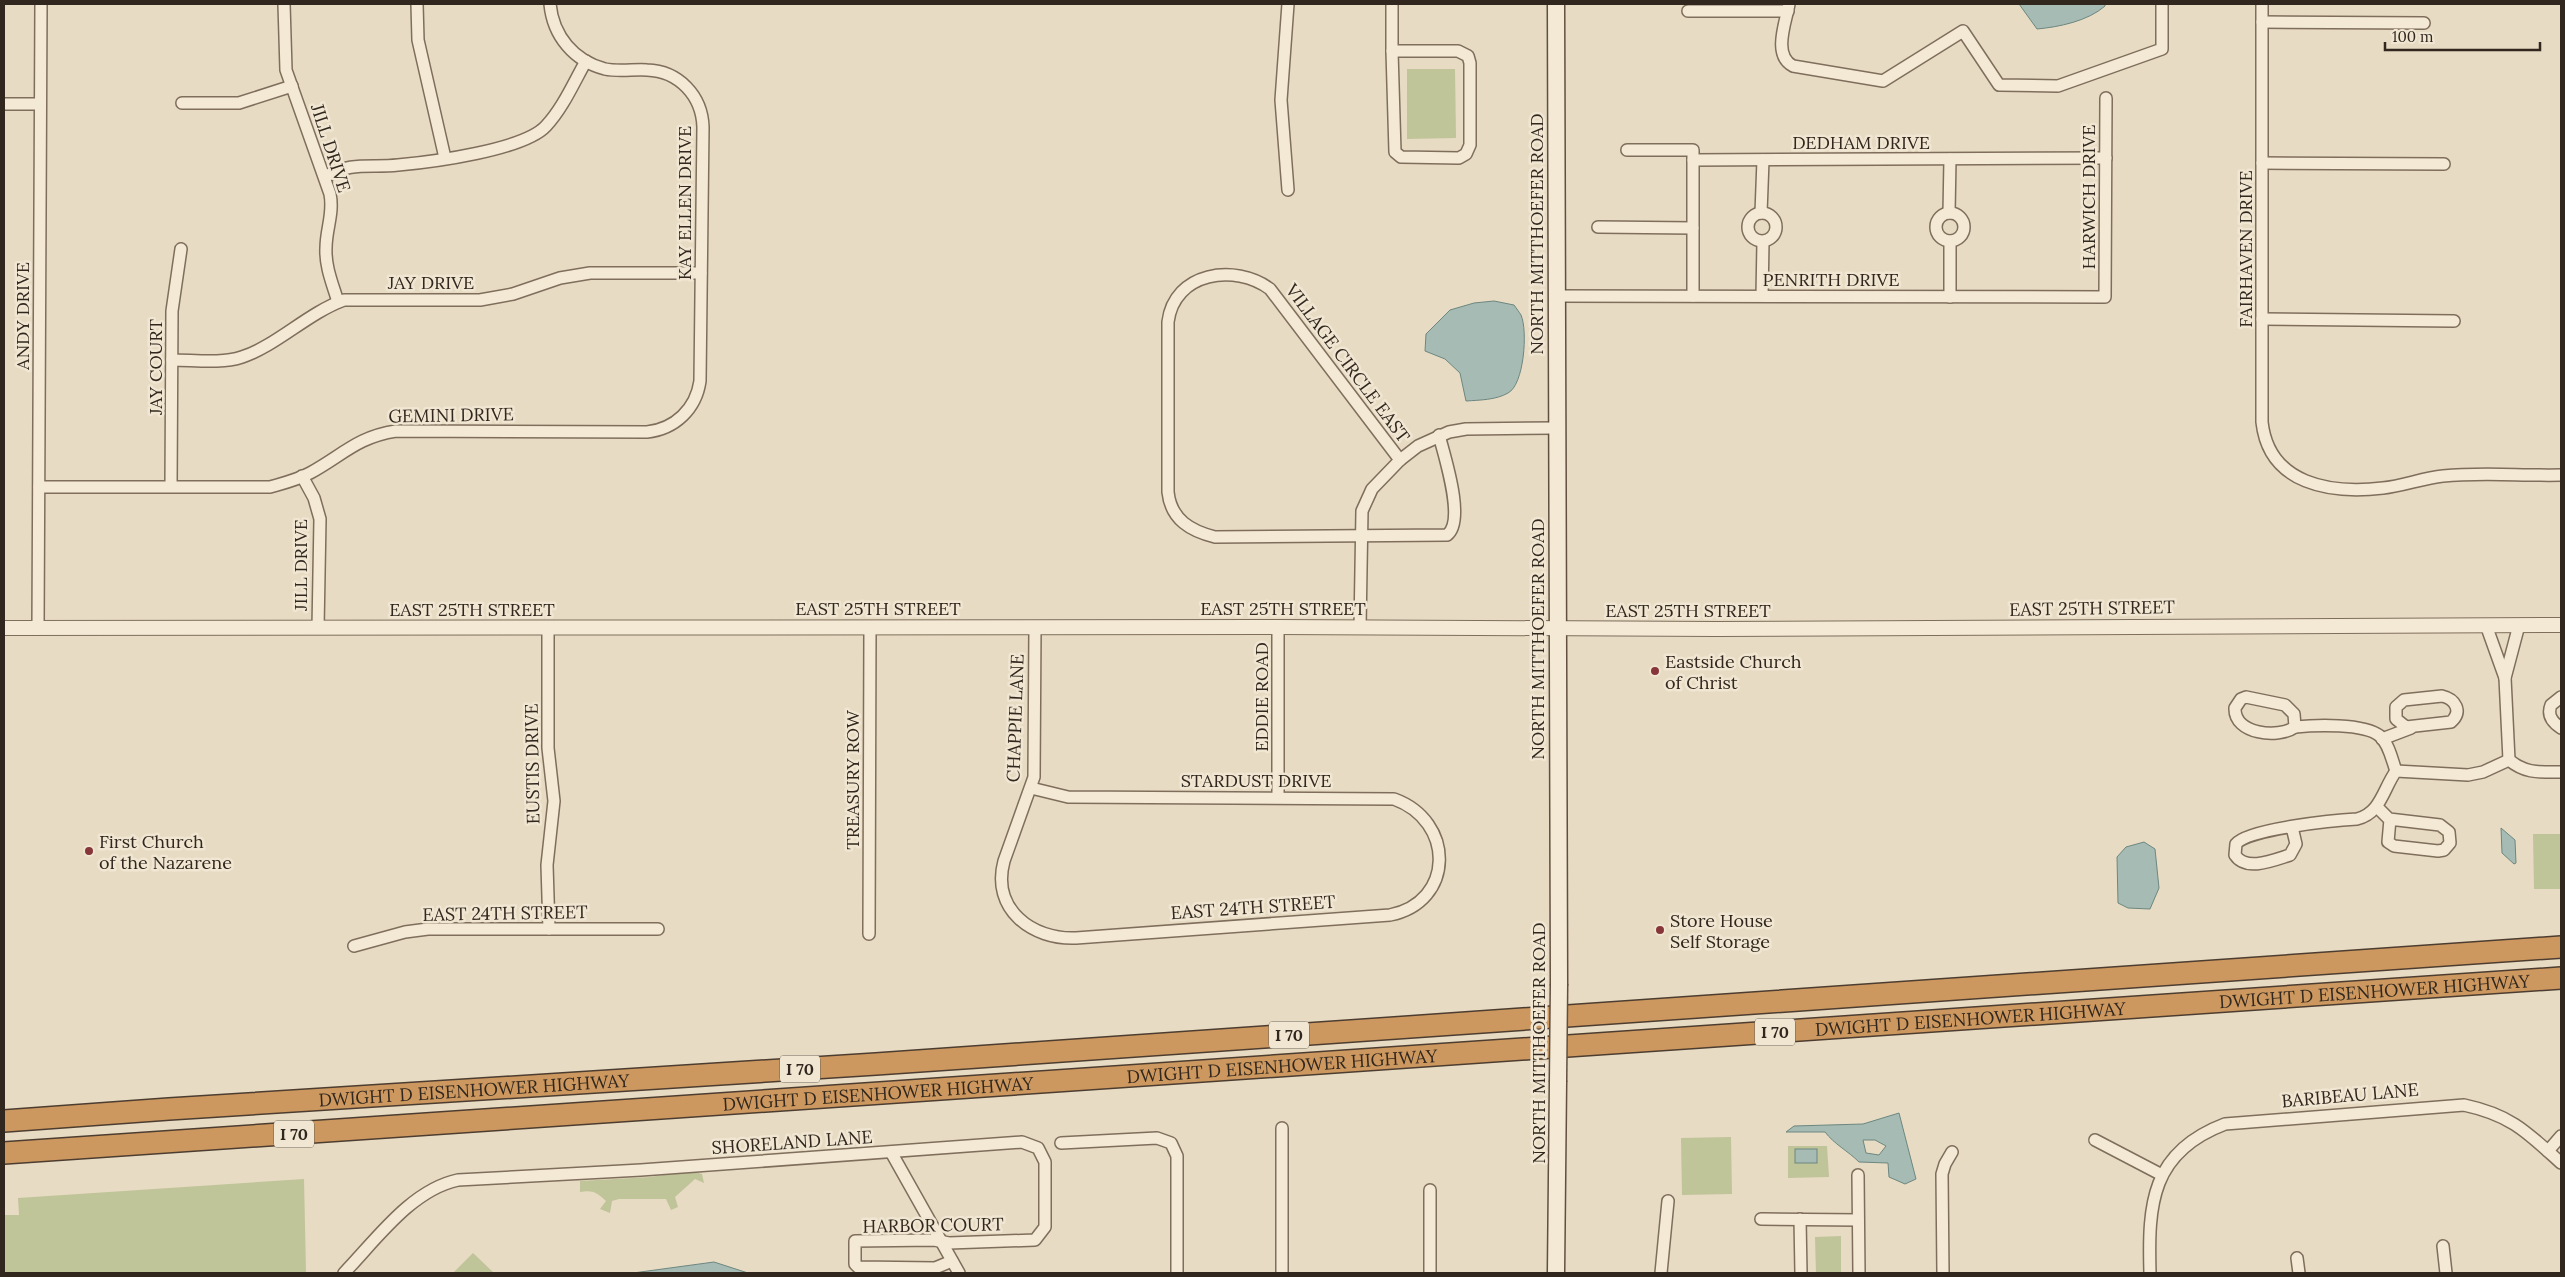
<svg xmlns="http://www.w3.org/2000/svg" width="2565" height="1277" font-family="Lora,serif">
	<style>
		.green { fill: #c0c499 }
		.water { fill: #a5bbb3; stroke: #6d8780; fill-rule: evenodd }
		.lines { fill: none; stroke-linecap: round; stroke-linejoin: round }
		.minor-casing { stroke: #7f6e5c; stroke-width: 14 }
		.tertiary-casing { stroke: #7f6e5c; stroke-width: 16 }
		.secondary-casing { stroke: #614f40; stroke-width: 19 }
		.motorway-casing { stroke: #4d3d30; stroke-width: 24 }
		.minor { stroke: #f3e9d5; stroke-width: 11 }
		.tertiary { stroke: #f3e9d5; stroke-width: 14 }
		.secondary { stroke: #f3e9d5; stroke-width: 16 }
		.motorway { stroke: #cc985f; stroke-width: 21 }
		.secondary-bridge-casing { stroke: #614f40; stroke-width: 19; stroke-linecap: butt }
		.secondary-bridge { stroke: #f3e9d5; stroke-width: 16 }
		.poi-dot { fill: #863538; stroke: #f0e6d2; stroke-width: 2 }
		.labels { text-anchor: middle; dominant-baseline: central; stroke-width: 5; stroke-linejoin: round; paint-order: stroke }
		.shield { fill: #f0e6d2; stroke: #6a6054; stroke-width: 1 }
		.shield-label { font-size: 16px; font-weight: bold; fill: #31271e }
		.street-label { font-size: 18px; fill: #31271e; stroke: #f0e6d2 }
		.poi-label { font-size: 18px; fill: #31271e; stroke: #f0e6d2; text-anchor: start }
	</style>
	<rect width="100%" height="100%" fill="#e7dbc3"/>
	<g class="green">
		<path d="M1407 69H1455L1456 138 1407 139Z"/>
		<path d="M2533 834H2561V889H2534Z"/>
		<path d="M1731 1137 1732 1194 1682 1195 1681 1138Z"/>
		<path d="M1788 1146H1827L1829 1177 1788 1178Z"/>
		<path d="M691 1171 702 1174 704 1183 695 1179 675 1197 678 1207 671 1210 666 1199H619L612 1201 610 1213 600 1209 606 1201C596 1192 593 1190 580 1192V1181L650 1177Z"/>
		<path d="M304 1179 306 1273H4V1215H19L18 1198Z"/>
		<path d="M1841 1236V1273H1816L1815 1237Z"/>
		<path d="M473 1253 494 1273H453Z"/>
	</g>
	<g class="water">
		<path d="M2019 4H2105V6C2088 21 2059 27 2037 29Z"/>
		<path d="M1494 301 1514 305C1517 309 1519 312 1521 315 1528 331 1524 385 1508 393 1496 400 1480 400 1466 401L1460 373 1445 359 1425 351 1426 334 1450 310 1474 303Z"/>
		<path d="M2501 828 2515 840 2516 863 2514 864 2502 853Z"/>
		<path d="M2144 842 2155 849 2159 888 2150 909 2128 908 2118 903 2117 857 2126 847Z"/>
		<path d="M1899 1113 1916 1179 1905 1184 1889 1177 1888 1163 1859 1162C1848 1151 1834 1144 1825 1132H1786L1794 1126 1863 1124ZM1863 1140H1875L1886 1146 1879 1155 1866 1153Z"/>
		<rect x="1795" y="1149" width="22" height="14"/>
		<path d="M714 1262 748 1273H633Z"/>
	</g>
	<g class="lines">
		<g class="minor-casing">
			<g id="minor">
				<path d="M284 4 286 70 330 194C334 213 326 229 326 248 325 267 333 285 338 302"/>
				<path d="M417 4 418 40 445 158"/>
				<path d="M1789 4C1786 22 1772 55 1793 66L1883 81 1963 31 1999 85 2058 86 2162 49V4"/>
				<path d="M2262 4V422C2269 485 2331 494 2383 488 2403 486 2423 478 2443 476 2482 472 2522 476 2561 475"/>
				<path d="M1688 11H1788"/>
				<path d="M2262 22 2424 23"/>
				<path d="M1392 51H1458L1468 56 1470 63V145L1466 154 1459 158 1401 157 1395 152Z"/>
				<path d="M1392 51V4"/>
				<path d="M182 103H239L292 86"/>
				<path d="M4 104H40"/>
				<path d="M1627 150H1693V296"/>
				<path d="M1693 160 2106 158"/>
				<path d="M2262 163 2444 164"/>
				<path d="M325 177C352 161 370 168 398 165 432 162 524 150 546 126 563 108 574 82 586 61"/>
				<path d="M1288 190 1281 100 1288 4"/>
				<circle cx="1762" cy="227" r="14"/>
				<circle cx="1950" cy="227" r="14"/>
				<path d="M1761 213 1763 160"/>
				<path d="M1949 213 1950 159"/>
				<path d="M1598 227 1693 228"/>
				<path d="M1950 241V297"/>
				<path d="M1557 296 2105 297 2106 98"/>
				<path d="M1762 296 1763 242"/>
				<path d="M2262 319 2454 321"/>
				<path d="M172 360C194 360 221 364 242 357 276 346 308 313 344 300H480L513 294 560 278 590 273H701"/>
				<path d="M1400 460 1270 289C1235 263 1174 272 1168 322V492C1171 520 1191 531 1215 537L1447 535C1466 521 1444 455 1439 435"/>
				<path d="M302 476 314 498 320 519 318 628"/>
				<path d="M171 486 172 311 181 249"/>
				<path d="M39 487H270C284 483 297 480 310 473 343 455 357 437 396 431L647 432C675 429 696 409 700 381L703 127C702 96 679 71 647 70 634 69 619 72 605 69 574 61 553 36 550 4"/>
				<path d="M2486 625 2505 678"/>
				<path d="M548 627V748L554 801 547 865 549 929"/>
				<path d="M1360 627 1362 511 1372 489 1400 460 1418 446 1449 432 1466 429 1556 428"/>
				<path d="M38 629 41 4"/>
				<path d="M2442 696C2455 699 2463 711 2451 722L2406 727 2396 719V707L2404 700Z"/>
				<path d="M2246 697 2285 705 2294 714 2295 727C2278 739 2234 734 2235 708L2241 699Z"/>
				<path d="M2561 697 2551 705C2547 715 2552 722 2561 728"/>
				<path d="M2295 727C2315 725 2364 723 2380 736 2389 744 2392 760 2396 771"/>
				<path d="M2382 739 2411 728"/>
				<path d="M2509 760 2505 678 2519 625"/>
				<path d="M1031 788 1068 797 1394 799C1455 821 1455 902 1390 915L1076 938C1032 940 991 909 1004 861L1034 777 1035 627"/>
				<path d="M1278 797V627"/>
				<path d="M2377 807 2389 819 2440 825 2449 832 2450 843 2444 850 2438 851 2394 846 2388 842 2390 819"/>
				<path d="M2292 827 2296 844 2290 855C2274 860 2246 872 2235 855L2236 844C2247 829 2336 820 2357 819 2381 813 2383 789 2396 771L2468 775 2483 772 2509 760C2526 774 2540 772 2561 772"/>
				<path d="M869 934 870 627"/>
				<path d="M354 946 405 932 428 929H658"/>
				<path d="M1282 1128V1273"/>
				<path d="M2095 1140 2162 1175"/>
				<path d="M1061 1143 1157 1138 1171 1143 1177 1156V1273"/>
				<path d="M2548 1151 2561 1136"/>
				<path d="M891 1152 959 1273"/>
				<path d="M1858 1175 1859 1273"/>
				<path d="M1430 1190V1273"/>
				<path d="M1761 1219 1858 1220"/>
				<path d="M1800 1219 1801 1273"/>
				<path d="M2443 1246 2446 1273"/>
				<path d="M2297 1258 2299 1273"/>
				<path d="M344 1273C376 1240 411 1190 458 1180L641 1170 1022 1142 1038 1148 1045 1162V1227L1035 1240 949 1243 934 1240 855 1241V1264L858 1267 935 1268 952 1261"/>
				<path d="M1661 1273 1668 1201"/>
				<path d="M1943 1273 1942 1174 1945 1164 1952 1152"/>
				<path d="M2150 1273C2148 1204 2151 1152 2225 1124L2464 1105C2511 1115 2527 1132 2561 1163"/>
			</g>
		</g>
		<g class="tertiary-casing">
			<path id="tertiary" d="M4 628 1278 627 1716 629 2561 625"/>
		</g>
		<g class="secondary-casing">
			<g id="secondary">
				<path d="M1556 4 1559 984"/>
				<path d="M1556 1273 1558 1082"/>
			</g>
		</g>
		<g class="motorway-casing">
			<g id="motorway">
				<path id="s1" d="M4 1121 169 1109 876 1064 2561 947"/>
				<path id="s2" d="M4 1153 2561 978"/>
			</g>
		</g>
		<use href="#minor" class="minor"/>
		<use href="#tertiary" class="tertiary"/>
		<use href="#secondary" class="secondary"/>
		<use href="#motorway" class="motorway"/>
		<g class="secondary-bridge-casing">
			<path id="secondary-bridge" d="M1558 1082 1559 984"/>
		</g>
		<use href="#secondary-bridge" class="secondary-bridge"/>
	</g>
	<g class="poi-dot">
		<circle cx="1655" cy="671" r="5"/>
		<circle cx="89" cy="851" r="5"/>
		<circle cx="1660" cy="930" r="5"/>
	</g>
	<g class="labels">
		<g class="shield">
			<rect x="1755" y="1018.5" width="40" height="27" rx="4"/>
			<rect x="1269" y="1021.5" width="40" height="27" rx="4"/>
			<rect x="780" y="1055.5" width="40" height="27" rx="4"/>
			<rect x="274" y="1120.5" width="40" height="27" rx="4"/>
		</g>
		<g class="shield-label">
			<text x="1775" y="1032">I 70</text>
			<text x="1289" y="1035">I 70</text>
			<text x="800" y="1069">I 70</text>
			<text x="294" y="1134">I 70</text>
		</g>
		<g class="street-label">
			<text x="1861" y="142">DEDHAM DRIVE</text>
			<text transform="translate(331 148) rotate(72)">JILL DRIVE</text>
			<text transform="translate(2088 197) rotate(-90)">HARWICH DRIVE</text>
			<text transform="translate(684 203) rotate(-90)">KAY ELLEN DRIVE</text>
			<text transform="translate(1536 234) rotate(-90)">NORTH MITTHOEFER ROAD</text>
			<text transform="translate(2245 249) rotate(-90)">FAIRHAVEN DRIVE</text>
			<text x="1831" y="279">PENRITH DRIVE</text>
			<text x="431" y="282">JAY DRIVE</text>
			<text transform="translate(22 316) rotate(-90)">ANDY DRIVE</text>
			<text transform="translate(1348 363) rotate(53)">VILLAGE CIRCLE EAST</text>
			<text transform="translate(155 367) rotate(-90)">JAY COURT</text>
			<text transform="translate(451 415) rotate(-1)">GEMINI DRIVE</text>
			<text transform="translate(300 565) rotate(-90)">JILL DRIVE</text>
			<text x="878" y="608">EAST 25TH STREET</text>
			<text x="1283" y="608">EAST 25TH STREET</text>
			<text transform="translate(2092 608) rotate(-1)">EAST 25TH STREET</text>
			<text x="472" y="609">EAST 25TH STREET</text>
			<text x="1688" y="610">EAST 25TH STREET</text>
			<text transform="translate(1537 639) rotate(-90)">NORTH MITTHOEFER ROAD</text>
			<text transform="translate(1261 697) rotate(-90)">EDDIE ROAD</text>
			<text transform="translate(1015 718) rotate(-88)">CHAPPIE LANE</text>
			<text transform="translate(532 764) rotate(-91)">EUSTIS DRIVE</text>
			<text transform="translate(852 780) rotate(-90)">TREASURY ROW</text>
			<text x="1256" y="780">STARDUST DRIVE</text>
			<text transform="translate(1253 907) rotate(-4)">EAST 24TH STREET</text>
			<text transform="translate(505 913) rotate(-1)">EAST 24TH STREET</text>
			<text stroke="none"><textPath href="#s2" startOffset="2376">DWIGHT D EISENHOWER HIGHWAY</textPath></text>
			<text stroke="none"><textPath href="#s2" startOffset="1971">DWIGHT D EISENHOWER HIGHWAY</textPath></text>
			<text transform="translate(1538 1043) rotate(-90)">NORTH MITTHOEFER ROAD</text>
			<text stroke="none"><textPath href="#s2" startOffset="1281">DWIGHT D EISENHOWER HIGHWAY</textPath></text>
			<text stroke="none"><textPath href="#s1" startOffset="471">DWIGHT D EISENHOWER HIGHWAY</textPath></text>
			<text stroke="none"><textPath href="#s2" startOffset="876">DWIGHT D EISENHOWER HIGHWAY</textPath></text>
			<text transform="translate(2350 1095) rotate(-5)">BARIBEAU LANE</text>
			<text transform="translate(792 1142) rotate(-4)">SHORELAND LANE</text>
			<text transform="translate(933 1225) rotate(-1)">HARBOR COURT</text>
		</g>
		<g class="poi-label">
			<text x="1665" y="661">Eastside Church<tspan x="1665" dy="21">of Christ</tspan></text>
			<text x="99" y="841">First Church<tspan x="99" dy="21">of the Nazarene</tspan></text>
			<text x="1670" y="920">Store House<tspan x="1670" dy="21">Self Storage</tspan></text>
		</g>
	</g>
	<rect width="2565" height="1277" fill="none" stroke="#31271e" stroke-width="10"/>
	<path d="M2385 42v8h155v-8" fill="none" stroke="#31271e" stroke-width="2.5"/>
	<text x="2392" y="42" font-size="15" fill="#31271e" stroke="#f0e6d2" stroke-width="4" paint-order="stroke">100 m</text>
</svg>
